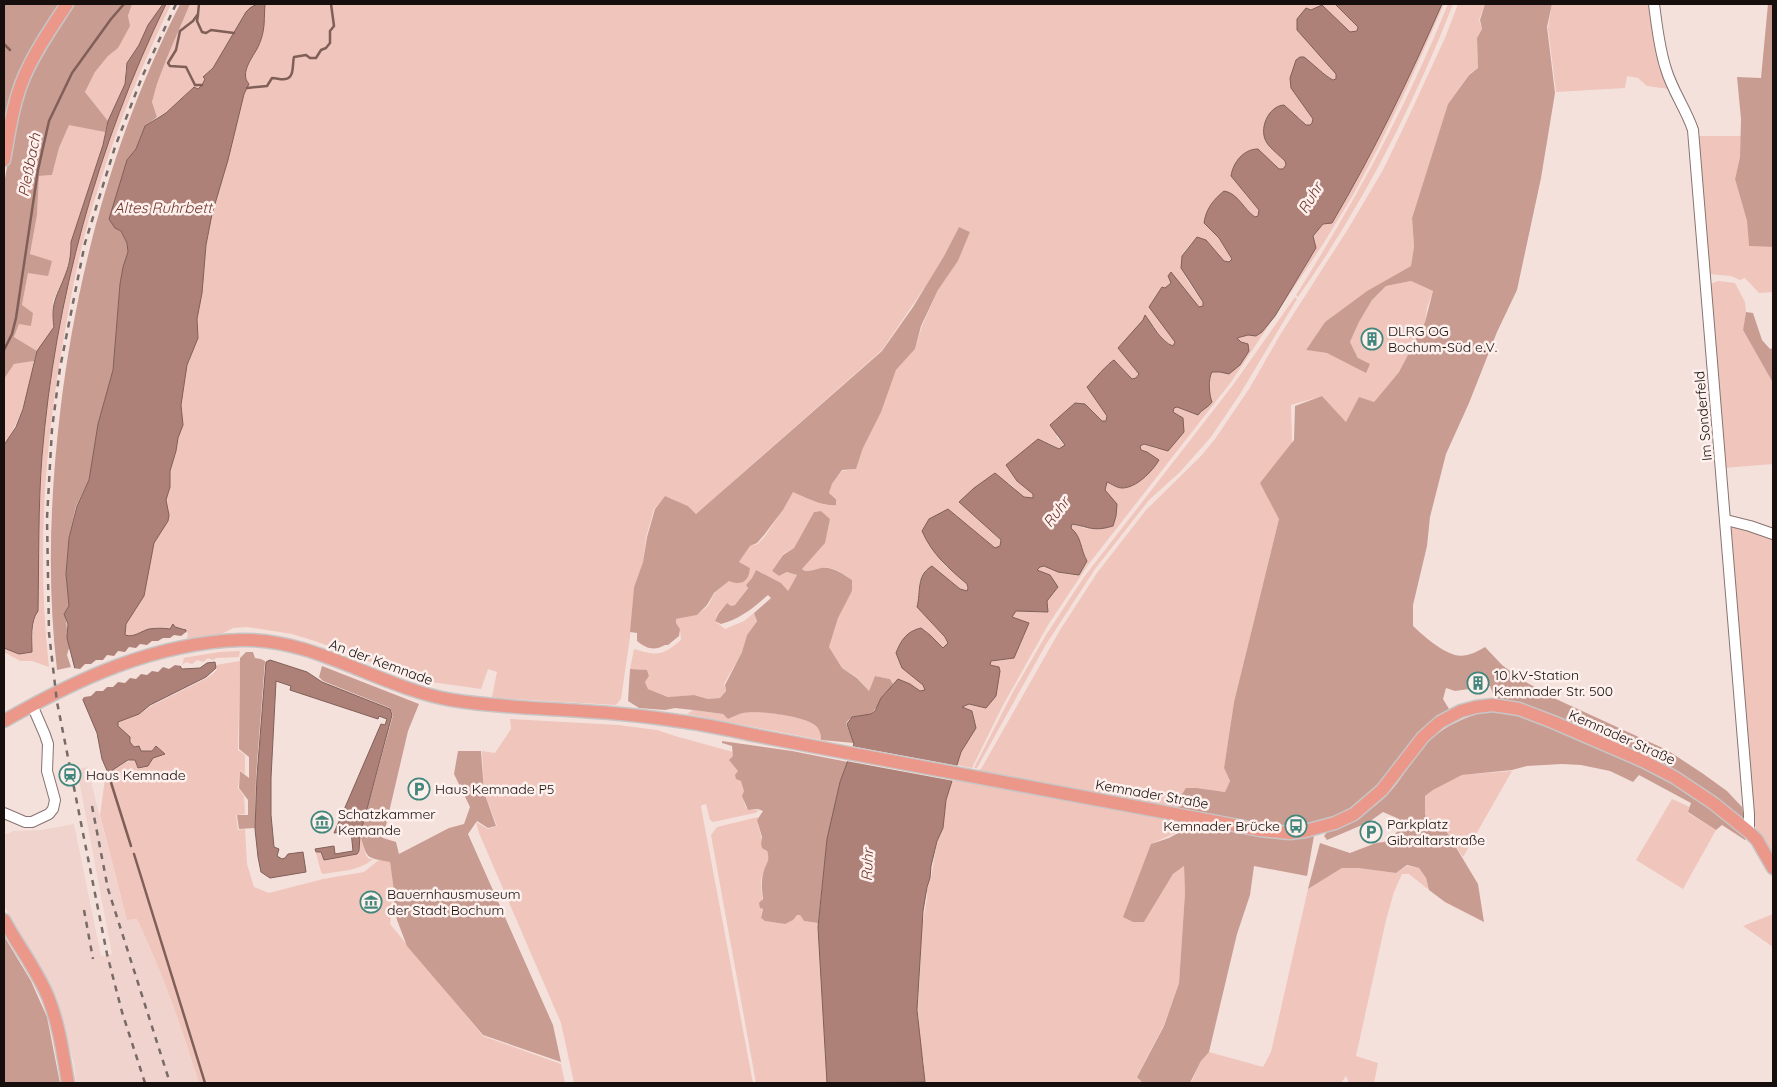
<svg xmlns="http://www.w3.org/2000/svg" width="1777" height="1087" font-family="Quicksand,sans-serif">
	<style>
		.built { fill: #f0d3cd }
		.green { fill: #efc5bc }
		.forest { fill: #c99c92 }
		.water { fill: #ad8178; stroke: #805f58 }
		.pier { fill: #f5e1dc }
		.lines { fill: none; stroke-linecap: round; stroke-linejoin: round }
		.stream { stroke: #805f58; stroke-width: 2.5 }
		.minor-casing { stroke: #877471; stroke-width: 12 }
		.major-casing { stroke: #c7c5c5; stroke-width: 15 }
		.minor { stroke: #fff; stroke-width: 10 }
		.major { stroke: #eb9789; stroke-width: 12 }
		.rail { stroke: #776a67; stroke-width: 2.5; stroke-dasharray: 6 6; stroke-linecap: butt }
		.labels { text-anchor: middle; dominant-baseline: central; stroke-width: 5; stroke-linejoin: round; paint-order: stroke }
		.poi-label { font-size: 14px; fill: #160f0d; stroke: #fdf0ed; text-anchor: start }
		.street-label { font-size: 14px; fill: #160f0d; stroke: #fdf0ed }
		.water-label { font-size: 15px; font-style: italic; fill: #71352a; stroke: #fdf0ed }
	</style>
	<rect width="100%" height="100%" fill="#f5e1dc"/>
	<path class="built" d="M87 767 127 920 137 919 153 951 176 1014 199 1083H76L74 1064 61 1015 53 994 20 936 4 905V842L6 841 4 835 13 831 41 830 74 824 101 956 112 954 77 770Z"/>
	<g class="green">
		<path d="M132 4C141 4 153 2 162 5L148 25 139 45 131 56 125 70V84L108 121 85 92 95 72 108 56 118 48Z"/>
		<path d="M166 4H171C143 63 118 123 99 186 84 231 74 278 66 325 45 439 36 551 49 667L32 661H20L4 652V648L19 654 32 652C34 614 36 576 38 539 40 490 42 441 49 392 67 257 106 126 166 4Z"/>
		<path d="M190 4H257L250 8 246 12 213 68 203 77 205 79 202 85 198 89 193 87 166 113 157 117 152 102 157 84 166 60Z"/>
		<path d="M265 4H1335L1358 27 1357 31 1350 32 1322 5 1311 10 1306 8C1299 15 1297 20 1297 30L1336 74V79C1329 81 1326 76 1323 72L1291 88 1313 119 1312 123 1310 125H1306L1299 117 1264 123 1266 142 1285 161 1286 165 1283 169 1231 176 1259 210 1258 215 1255 217 1251 215 1238 199H1215L1210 206 1204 223 1219 238 1232 259 1229 262 1224 261 1206 240 1197 237C1192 243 1185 249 1182 256 1177 272 1195 290 1203 303V306L1199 307 1171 272V283L1149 307 1175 342 1173 346 1164 340 1145 315 1143 320 1119 348 1139 374 1136 378 1132 379 1119 364 1108 363 1102 372 1087 387 1107 416 1106 421H1102L1094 413 1056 436 1065 446 1059 449 1049 443 1006 465 1017 481 1033 494V498L1024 497 1009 483 960 502 1001 541 1000 546 995 548 948 509 929 519 922 531 944 565 967 584V591L960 589 932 566 925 570 920 582 917 607 945 637 948 643 943 648 930 635 920 628 912 630 902 668 923 685 925 690 923 692 898 679 893 684 890 679 875 676 869 691 857 677 842 668 829 647 838 617 852 591V580C843 574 833 565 821 568 815 569 811 570 805 571L802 569 825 542 830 519 821 511 814 512 794 548 783 554 772 571 779 576 788 572 797 575 787 592 781 583 756 570 752 578 746 585 748 587 735 605 731 606 727 603 717 614 715 621 725 629 744 621 754 613 757 620 747 635 742 652 724 684 726 691 720 698 708 699 694 695 669 697 648 689 645 682 649 676 647 670 630 669 634 649C658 656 662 656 681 640L680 629 676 623V619L697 615 708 606 714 594 729 581C741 586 749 581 750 568L739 562 750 546 758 544 765 536 783 510 793 491C805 498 822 507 836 505V498L829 493 832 484 842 471 856 469 863 448 880 412 896 370 915 349 922 326 938 290 958 261 970 232 959 227 944 256 927 284 882 350 696 514 688 506 665 496 654 509 646 537 643 562 634 587 630 637 621 699 616 705 497 698 492 697 497 672 488 669 481 689 417 680 315 641 292 634 247 627 233 628 218 636 181 641 76 677 73 668 76 669 184 635 186 632 184 628 175 627 173 625 171 629 157 628 130 636 125 635 126 624 144 596 154 543 168 521 169 515 166 500 170 487 169 471 176 451 178 438 183 425 181 405 187 365 198 338 197 319 202 293 206 245 212 214 228 160 244 94 249 84C239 72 253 57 258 47 261 43 262 37 263 32 265 23 264 13 265 4Z"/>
		<path d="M1442 4H1444L1407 88 1378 148 1353 195 1323 244 1231 382 1088 565 1048 625 1002 707 972 768 957 765 961 752 976 728 973 711 962 707 969 704 986 708 999 667 990 665 991 661C1021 658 1017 647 1029 623L1012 617 1016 611 1048 612 1047 601 1058 588 1036 571 1040 567 1044 566 1058 572 1079 575 1087 561 1082 553 1080 541 1071 528 1072 524 1087 529 1107 482 1147 452 1140 450V446L1144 444 1157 449 1179 415 1173 412 1174 408 1177 407 1198 415C1203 407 1209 398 1210 388 1211 382 1209 378 1212 372H1220L1241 342 1236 338 1248 335 1275 316 1316 249 1313 236 1323 224 1332 223C1374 152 1409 79 1442 4Z"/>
		<path d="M1448 4H1453C1413 107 1362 206 1298 297L1296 295C1355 202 1407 106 1448 4Z"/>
		<path d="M1458 4H1485L1479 20 1482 29 1477 38 1478 68 1469 74 1448 104 1412 218 1414 246 1411 266 1367 291 1325 322 1306 350 1327 353 1366 372 1350 342 1359 322 1372 300 1386 286 1411 281 1433 291 1427 308 1425 322 1399 372 1374 402 1346 422 1322 396 1291 405 1292 442 1279 519 1234 702 1224 768 1230 781 1225 792 1197 788 1191 826 1151 844 1144 922 1173 874 1184 866 1185 893 1179 983 1164 1025 1137 1076 1143 1083H924V1063L920 1044 918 1009 922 927 927 898V887L931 878 937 841 943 828 946 800 952 781 981 769 1060 630 1097 573 1146 510 1201 456 1215 439 1249 389 1280 335 1348 229 1383 170 1408 118 1445 38Z"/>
		<path d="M1552 4H1651L1653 33 1659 66 1669 89 1647 86 1638 78 1627 76 1625 88 1556 92 1548 28Z"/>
		<path d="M69 124 105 132 103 145 71 242 70 259 66 273 53 301 52 317 54 327 37 351 14 337 19 324 32 325 22 305 28 273 52 262 30 254 37 215 39 176 52 175 59 148Z"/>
		<path d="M1697 136H1741L1740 157 1735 179 1747 221 1749 246 1773 247V292L1759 293 1745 278 1740 280 1731 276 1709 274Z"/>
		<path d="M1718 281 1735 283 1745 302 1746 312 1743 330 1773 383V464L1724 468 1710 284Z"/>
		<path d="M1295 297 1297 299 1240 394 1211 437 1180 472 1149 500 1095 569 1045 646 977 768H974L1013 692 1046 635 1084 577 1233 385Z"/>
		<path d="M34 361C27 395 23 416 4 445V379L14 364Z"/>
		<path d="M1738 526 1773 536V859L1758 833 1752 817 1730 530 1733 527Z"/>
		<path d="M240 651 239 657 216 658 213 660 208 658 203 662 197 660 192 664 186 662 181 666 178 665 84 697 82 700 80 693 183 658 219 652Z"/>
		<path d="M240 661 238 750 245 755V774L240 770 238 788 244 796 245 814 236 815 238 830 245 829 247 864 254 887 269 893 323 879 364 872 379 860 390 862 394 891 390 924 483 1036 561 1064 565 1083H199C181 1027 163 972 137 919L127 920 100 815 106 772C117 771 123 761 135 760L138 769 148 766 153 758 165 754 156 746C152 751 148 753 141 751L139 746 134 747 131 742 130 737 118 726V722L139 714 151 706 207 678 213 674 217 669 216 665Z"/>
		<path d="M693 710 723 714 728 719C733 717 738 714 743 713 758 710 806 716 816 726 820 730 821 735 821 740L687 714Z"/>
		<path d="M510 719 618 725 657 730 675 736 733 752C733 766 744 778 744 791 744 799 743 804 748 810H759L755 813 713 822 710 820 706 804 702 805 701 807 753 1083H574L561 1023 479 833 476 822 488 829 497 826 484 792 482 751 495 753 511 729Z"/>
		<path d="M1512 771 1463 857 1445 829 1425 815V796L1433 790 1462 775Z"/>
		<path d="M1672 799 1690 807 1688 813 1716 830 1683 889 1636 860Z"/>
		<path d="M758 817C756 826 763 834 761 843L770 857C768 866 762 872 761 881 761 894 764 903 761 918L765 921 785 924 797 915H800L804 921 818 923 827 1083H756L711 835 717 827Z"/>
		<path d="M360 835 366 855 369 859H373C359 871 341 871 323 874L321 872 316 853 320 852 324 860 357 854 360 851Z"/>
		<path d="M1407 866 1419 868 1426 878 1429 890 1409 874H1402L1394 892 1386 920 1356 1056 1378 1063 1374 1083H1349L1346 1076 1341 1083H1191L1201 1061 1209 1052 1263 1067 1271 1052 1308 889 1342 868H1358L1396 873Z"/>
		<path d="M1773 914V947L1743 926Z"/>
	</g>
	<g class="forest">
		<path d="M4 4H61L4 134Z"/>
		<path d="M73 4H132L128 16 130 26 118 48 108 56 95 72 85 92 108 121 105 132 69 125 59 148 52 175 39 176 37 215 30 254 52 261 48 276 28 273 22 305 33 313 31 326 19 324 14 337 37 351 34 361 14 364 4 379V185C9 154 15 122 25 92 36 60 55 31 73 4Z"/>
		<path d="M180 4H190L166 60 157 84 152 102 157 117 145 126 136 149 127 160 115 228 121 231 127 243 128 252 123 267 120 284 113 370 98 424 89 480 76 506 69 538 66 574 69 606 64 614C69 626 65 634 70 645L67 655 71 667 57 670C47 584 50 498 60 413 77 270 115 132 180 4Z"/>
		<path d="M1485 4H1552L1547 27 1555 93 1541 178 1517 290 1497 332 1469 403 1446 454 1430 517 1427 546 1413 605V626C1425 637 1439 650 1455 655 1465 658 1477 652 1485 647L1502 665 1522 680 1556 699 1667 750 1702 773 1727 791 1742 807 1745 823 1717 801 1521 705 1510 701 1495 699 1490 686 1455 691 1446 688 1443 699 1449 709 1430 724 1378 788 1356 807 1316 824 1307 876 1254 866 1250 895 1237 934 1209 1052 1201 1061 1190 1083H1143L1137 1077 1164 1026 1179 983 1185 893 1184 866 1173 874 1144 922H1133L1123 917 1151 844 1169 838 1191 826 1177 805 1179 799 1186 788H1197L1225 792 1230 781 1224 768 1234 702 1279 519 1260 483 1294 440 1295 406 1322 396 1346 422 1359 397 1374 402 1399 372 1425 322 1433 291 1411 281 1386 286 1372 300 1359 322 1350 342 1358 358 1370 364 1366 373 1327 353 1306 350 1325 322 1367 291 1411 266 1414 246 1412 218 1448 104 1469 75 1478 68 1477 38 1482 29 1480 20Z"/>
		<path d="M1768 4H1773V247L1749 246 1747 221 1735 179 1740 157 1741 119 1737 77 1761 78Z"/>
		<path d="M959 227 970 232 958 261 938 290 921 326 915 349 896 370 881 412 863 448 856 469 842 470 832 484 829 493 836 499V505C822 507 805 497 793 492L783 510 764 535 757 543 750 546 739 562 750 568C749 582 741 586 729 581L714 593 707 605 697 615 676 619V623L680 629 679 636 668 645H665C654 651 647 649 637 641V633L630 632 634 587 643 562 647 537 655 509 665 496 688 506 696 514 882 351 913 307 944 256Z"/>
		<path d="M1746 312 1753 313 1762 340 1770 349 1773 348V383L1743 330Z"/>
		<path d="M821 511 830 519 825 543 802 569 805 571C811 571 815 569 821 568 833 566 843 574 852 580V591L838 618 829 647 842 668 857 678 869 691 875 676 890 679 893 684C889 689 873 713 871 714 861 718 852 712 846 724L854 743 821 740C821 735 820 730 816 726 806 716 757 710 743 713 738 714 733 717 728 719L723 714 693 710 675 708 665 710 639 708 628 701 630 669 647 670 649 676 645 682 648 689 668 697 694 695 708 699 720 698 726 691 725 685 742 652 747 635 757 621 754 613 771 598 768 595C753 608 740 619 721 624L715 621 718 614 727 603 731 606 735 605 748 588 746 585 752 578 756 570 781 583 788 591 797 575 787 572 779 576 772 571 783 555 794 548 814 512Z"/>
		<path d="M246 652H253L255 658 261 659 265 661 256 776 255 828 239 829 237 815H248V800L239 788 240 771 249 778V757L239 749 240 658Z"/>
		<path d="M322 666 419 704 408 731 383 838 396 842 399 854 449 828 464 824 470 807 454 774 458 751H481L484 792 496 826 488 828 477 821 468 834 553 1025 561 1062 483 1035 407 946 397 920 393 898 394 891 390 862C365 857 368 860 360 835L393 715 390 708 323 681 319 677Z"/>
		<path d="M1487 711H1504L1520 714 1666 777 1749 836 1745 840 1722 825 1716 830 1688 812 1691 803 1639 775 1633 782 1610 771 1581 765 1562 764 1527 766 1512 770 1462 775 1433 790 1425 796V815L1445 829 1478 884 1484 922 1445 902 1429 890 1426 878 1419 868 1407 865 1396 873 1358 868H1342L1308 889 1320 843 1350 853 1376 843 1384 842 1392 837 1399 830V819L1383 812 1369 822 1327 840 1324 836 1328 831C1349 821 1371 812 1387 795 1403 779 1413 756 1430 740 1446 725 1466 717 1487 711Z"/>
		<path d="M722 741 792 751 848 762 840 782 827 840 818 923 804 921 800 915H797L793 920 785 924 765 921 761 918 763 909 760 908 759 903 763 899C762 890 761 883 763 874 765 864 771 861 767 851L762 848 761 843 762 837 757 820 763 811 758 809 748 810 742 796 744 791 741 781 736 779 735 775 738 771 729 760 733 756 732 746 722 743Z"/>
		<path d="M4 936 31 981 47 1017 60 1083H4Z"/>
	</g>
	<g class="water">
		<path d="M163 4H166C97 146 55 299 42 456 38 507 39 559 38 611 30 621 32 639 32 652L19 654 4 648V445L16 427 23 409 37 351 54 327C50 302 58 295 66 273 70 263 71 253 71 242L103 145 108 121 125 84 127 63 139 45 148 25Z"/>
		<path d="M257 4H265C264 13 265 24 263 32 262 37 260 43 258 47 253 57 239 73 249 84L244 94 228 160 212 214 206 245 202 293 197 319 198 338 187 365 181 405 183 425 178 438 176 451 170 471V487L166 500 169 515 168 521 154 543 144 596 126 624 125 635C134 638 141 631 149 629 156 628 163 628 170 629L173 624 175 627 186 630 180 666 182 669 200 668 207 663 215 662 216 668 206 677 150 705 139 714 118 722V726L130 737V742L134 747 139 746 141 751H152L156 746 165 754 153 758 148 766 138 768 135 760H128L108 773 102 759 97 733 83 700 67 638 68 624 64 614 69 606 66 574 69 538 77 506 89 480 98 424 113 370 120 284 123 267 128 252 127 243 121 231 115 228 109 219 127 160 136 149 145 126 166 113 194 87 198 89 202 85 205 79 203 77 213 68 246 12 250 8Z"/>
		<path d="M1335 4H1442C1409 79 1374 152 1332 223L1323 224 1313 236 1316 248 1275 316 1262 332 1256 336 1248 335 1237 338 1241 342 1248 344 1249 351 1240 365 1229 374 1220 372H1212C1208 379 1209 395 1212 402 1208 408 1202 409 1198 415L1177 407 1174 408 1173 412 1183 418 1184 432 1168 451 1144 444 1140 446 1141 450 1147 452 1159 460C1152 472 1136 488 1122 488 1117 488 1112 484 1107 482L1105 490 1117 504 1116 516 1113 526C1093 532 1090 527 1072 524L1071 528C1082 537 1080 549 1087 561L1079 575 1058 572 1044 566 1040 567 1037 570 1050 575 1058 587 1047 601 1048 612 1016 611 1012 617 1029 623 1014 658 991 661 990 665 999 667 1000 671 996 696 986 708 969 704 962 707 972 711 976 728 961 752 946 800 943 828 937 841 931 866 930 878 927 887 923 911 917 1010 925 1082 827 1083 818 927 827 839 840 782 854 744 847 724 852 717 871 714 875 711 881 698 898 679 910 684 920 691 925 690 923 685 902 668 896 653C901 640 907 631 921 628L930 635 943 648 948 643 945 637 917 607C921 592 916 575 932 566L960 589 967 591 968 588 967 584C948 568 932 554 922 531L929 519 948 509 995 548 1000 546 1001 540 959 502 974 488 995 473 1024 497 1033 498V494L1017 481 1006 465 1038 439 1059 449 1065 445 1050 425 1075 403 1085 404 1102 421H1106L1107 416 1087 387C1093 381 1108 363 1114 360L1132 379 1136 378 1139 374 1118 348 1143 320 1145 315C1152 324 1161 342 1173 346L1175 342 1149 307 1162 287 1165 288 1171 283 1168 276 1171 272 1199 307 1203 306V302L1181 268 1182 256 1197 237 1206 240 1224 261 1229 262 1232 259 1219 238 1204 223C1206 209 1213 200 1224 191 1238 193 1244 210 1255 217L1258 216 1259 210 1231 176C1233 163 1243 149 1258 149L1279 169H1283L1286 165 1285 161C1279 155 1271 149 1267 143 1258 130 1268 106 1284 105L1306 125H1310L1312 123 1313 119 1291 88 1290 78 1296 60 1300 57H1304C1312 63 1326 77 1333 80L1336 79V74L1297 30V19L1306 8 1311 10 1322 5 1350 32 1357 31 1358 27Z"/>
		<path d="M270 660 307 672 322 682 390 709 392 715 360 835 359 851 357 854 324 860 321 852H316L315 849 334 846 335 854 353 851 351 831 334 833 381 724 385 725 387 719 379 716 378 719 290 690 291 686 276 681 271 778V815L274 847 279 849 277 856 282 859 285 858 288 854 303 852 306 872 270 878 261 872 258 857 255 829 257 776 266 662Z"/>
	</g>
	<g class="pier">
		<path d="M186 632 188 633 183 663 181 666 175 665 169 669 163 667 158 672 152 671 147 675 141 674 136 679 130 678 125 683 118 682 113 687H107L103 691H96L91 696 84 697 82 700 73 668 80 669 85 664H91L96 660H103L107 655 114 656 118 651 125 652 129 647 136 648 140 644 147 645 152 641H158L163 638H170L174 635 181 636Z"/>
		<path d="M851 746 959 766 954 781 846 761Z"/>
	</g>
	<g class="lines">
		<g class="stream">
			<path d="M199 4 198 14 193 21 180 31 176 50 168 63 170 66 186 67 195 85H202"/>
			<path d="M198 15 197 21 202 32 206 33 211 30 234 33"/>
			<path d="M4 44 10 50"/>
			<path d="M247 88 267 86 272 78C277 78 281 80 285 79 295 78 292 64 294 57L306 55 310 58H316L321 50 326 48 330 43V31L334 26 331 4"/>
			<path d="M4 350 12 334 16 318 38 170 49 121 72 73 111 19 124 4"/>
			<path d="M108 773 131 846"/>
			<path d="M134 854 205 1083"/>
		</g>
		<g class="minor-casing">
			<g id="minor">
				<path d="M1654 4C1657 26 1659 48 1666 69 1672 90 1686 109 1693 130L1749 814V832"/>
				<path d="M1726 520 1750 526 1773 534"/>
				<path d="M4 813 25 822H32L49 814 53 809 55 800 47 771 48 744 45 735 32 705"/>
			</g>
		</g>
		<g class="major-casing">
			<g id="major">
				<path d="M4 160C9 132 13 103 24 77 35 51 52 27 67 4"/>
				<path d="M4 721C77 679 154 643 241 640 315 638 380 688 452 700 495 707 538 708 581 711 614 713 646 716 678 721 711 725 742 733 774 739 815 747 855 754 896 762 1017 785 1139 807 1260 830L1290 833 1305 831 1335 823 1354 814 1382 790 1423 737 1440 722 1461 711 1476 707 1493 705 1519 709 1553 722 1643 761 1674 777 1713 803 1749 832 1757 840 1773 868"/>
				<path d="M4 920C18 946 37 970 48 997 59 1024 63 1054 68 1083"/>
			</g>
		</g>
		<use href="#minor" class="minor"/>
		<use href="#major" class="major"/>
		<g class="rail">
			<path d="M92 806 108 889 170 1083"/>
			<path d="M84 910 93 959"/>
			<path d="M145 1083 122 1012 107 954 57 702 49 633 47 518 52 429 60 368 85 243 115 147 142 77 176 4"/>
		</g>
	</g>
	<defs>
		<g id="building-ring" transform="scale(1.125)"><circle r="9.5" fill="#fdf0ed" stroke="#42877c" stroke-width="1.5"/><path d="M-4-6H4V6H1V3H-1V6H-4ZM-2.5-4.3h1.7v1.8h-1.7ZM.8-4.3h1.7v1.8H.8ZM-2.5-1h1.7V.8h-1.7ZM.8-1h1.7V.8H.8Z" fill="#42877c"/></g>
		<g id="station-ring" transform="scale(1.125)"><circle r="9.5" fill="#fdf0ed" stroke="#42877c" stroke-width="1.5"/><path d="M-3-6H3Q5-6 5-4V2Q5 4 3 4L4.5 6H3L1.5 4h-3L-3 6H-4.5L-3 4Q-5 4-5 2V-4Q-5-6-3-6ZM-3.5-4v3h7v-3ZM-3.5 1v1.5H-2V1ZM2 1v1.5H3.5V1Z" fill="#42877c"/></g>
		<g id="parking-ring" transform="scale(1.125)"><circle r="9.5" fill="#fdf0ed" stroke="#42877c" stroke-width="1.5"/><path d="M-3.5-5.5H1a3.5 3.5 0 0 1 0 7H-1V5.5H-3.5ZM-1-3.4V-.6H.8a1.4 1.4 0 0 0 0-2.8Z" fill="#42877c"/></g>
		<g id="museum-ring" transform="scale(1.125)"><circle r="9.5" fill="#fdf0ed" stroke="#42877c" stroke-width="1.5"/><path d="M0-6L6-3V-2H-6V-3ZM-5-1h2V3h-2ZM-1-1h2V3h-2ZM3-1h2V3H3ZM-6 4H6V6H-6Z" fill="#42877c"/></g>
		<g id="bus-ring" transform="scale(1.125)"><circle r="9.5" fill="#fdf0ed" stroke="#42877c" stroke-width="1.5"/><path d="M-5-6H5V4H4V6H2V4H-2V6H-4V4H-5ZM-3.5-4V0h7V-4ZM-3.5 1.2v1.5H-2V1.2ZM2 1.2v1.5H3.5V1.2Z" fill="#42877c"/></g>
	</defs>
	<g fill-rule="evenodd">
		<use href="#building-ring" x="1372" y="339"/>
		<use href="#building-ring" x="1478" y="683"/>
		<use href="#station-ring" x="70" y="775"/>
		<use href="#parking-ring" x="419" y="789"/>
		<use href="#museum-ring" x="322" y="822"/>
		<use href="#bus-ring" x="1296" y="826"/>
		<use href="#parking-ring" x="1371" y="832"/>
		<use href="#museum-ring" x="371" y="902"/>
	</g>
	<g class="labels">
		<g class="poi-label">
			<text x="1388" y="331">DLRG OG<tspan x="1388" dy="16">Bochum-Süd e.V.</tspan></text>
			<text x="1494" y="675">10 kV-Station<tspan x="1494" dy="16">Kemnader Str. 500</tspan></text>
			<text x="86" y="775">Haus Kemnade</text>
			<text x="435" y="789">Haus Kemnade P5</text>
			<text x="338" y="814">Schatzkammer<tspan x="338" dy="16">Kemande</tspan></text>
			<text x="1387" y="824">Parkplatz<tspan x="1387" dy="16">Gibraltarstraße</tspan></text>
			<text x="1280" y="826" text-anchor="end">Kemnader Brücke</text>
			<text x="387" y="894">Bauernhausmuseum<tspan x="387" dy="16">der Stadt Bochum</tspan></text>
		</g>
		<g class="street-label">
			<text transform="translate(1703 416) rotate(-95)">Im Sonderfeld</text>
			<text transform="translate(381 662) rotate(20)">An der Kemnade</text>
			<text transform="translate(1622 737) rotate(24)">Kemnader Straße</text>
			<text transform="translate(1152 794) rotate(10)">Kemnader Straße</text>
		</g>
		<g class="water-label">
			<text transform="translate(29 165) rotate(-79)">Pleßbach</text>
			<text transform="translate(1310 198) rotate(-59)">Ruhr</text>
			<text x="163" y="207">Altes Ruhrbett</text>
			<text transform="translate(1056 512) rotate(-53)">Ruhr</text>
			<text transform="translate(867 865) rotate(-87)">Ruhr</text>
		</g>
	</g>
	<rect width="1777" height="1087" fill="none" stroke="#160f0d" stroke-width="10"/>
</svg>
